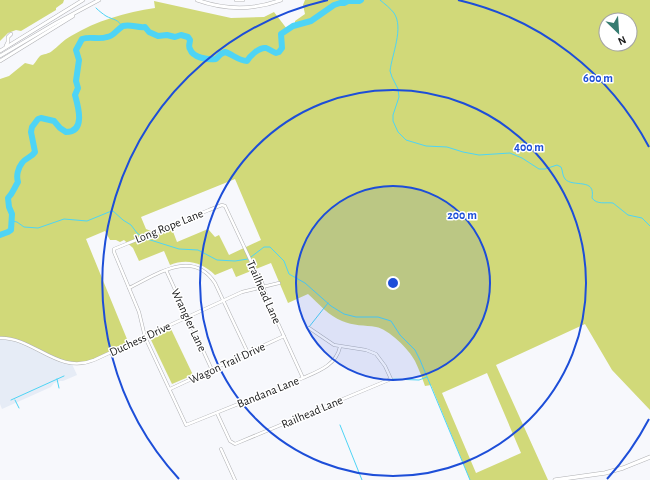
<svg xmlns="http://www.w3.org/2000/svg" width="650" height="480" font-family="'Alegreya Sans',sans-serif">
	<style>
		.built { fill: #e6ecf6 }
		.green { fill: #d1d979; fill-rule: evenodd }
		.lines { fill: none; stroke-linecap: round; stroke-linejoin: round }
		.stream { stroke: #4ed4f5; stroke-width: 1 }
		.river { stroke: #4ed4f5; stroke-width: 6 }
		.minor-casing { stroke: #b0b1b4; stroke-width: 3.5 }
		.tertiary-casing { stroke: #b0b1b4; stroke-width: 4 }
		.secondary-casing { stroke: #b0b1b4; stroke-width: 4.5 }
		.minor { stroke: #fff; stroke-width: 2.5 }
		.tertiary { stroke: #fff; stroke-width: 3 }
		.secondary { stroke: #fff; stroke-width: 3.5 }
		.ring { fill: none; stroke: #1d4ed8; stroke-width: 2 }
		.labels { text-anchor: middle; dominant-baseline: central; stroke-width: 3; stroke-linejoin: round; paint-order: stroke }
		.street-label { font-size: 12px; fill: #1a1a1b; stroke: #fff }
		.centre { fill: #1d4ed8; stroke: #fff; stroke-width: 2 }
		.ring-label { font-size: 12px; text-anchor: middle; font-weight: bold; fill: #1d4ed8; stroke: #fff; stroke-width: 3; stroke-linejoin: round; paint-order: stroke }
	</style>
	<rect width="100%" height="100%" fill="#f7f8fc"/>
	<path class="built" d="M0 338 16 340 59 361 72 364 77 375 63 381H60L54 383 51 387 2 409 0 404Z"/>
	<g class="green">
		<path d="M0 0H64L63 3 56 8V10L21 31 16 30 8 33 0 41Z"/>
		<path d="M305 0H650V410L612 370 585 324 496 365 548 480H470L431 385 425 386C422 378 419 369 415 361 409 349 388 329 376 327 365 325 353 326 342 321 329 316 319 304 308 294L288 303 271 263 236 277 232 268 215 275C203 263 187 258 170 265L164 251 139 261 133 248 124 240 120 242 116 240H110L105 231 86 239 129 344 91 362 67 363 21 342 0 338V79L9 76 25 63 33 65C36 62 37 59 40 56 43 54 49 54 52 51 58 47 63 40 71 36 96 21 126 12 155 8L154 1 231 18 264 17 274 12 287 29 295 25V21L305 14 303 5ZM606 20H630V44H606ZM235 179 261 240 229 255 219 235 215 237 208 229 177 242 172 229 158 234 146 229 141 217ZM487 373 521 453 476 473 442 393Z"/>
		<path d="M171 329 193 375 172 384 151 340Z"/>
	</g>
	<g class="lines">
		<g class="stream">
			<path d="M380 0C385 4 390 8 394 13 404 28 392 54 390 71L392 77 398 89 399 97 393 115V121L398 132 406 140 426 146 447 147 463 152 479 155 510 153 522 158 539 169H545L557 165 561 167C563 171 562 175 565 179 573 188 596 177 592 198 597 205 605 202 613 203L628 215 642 218 650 226"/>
			<path d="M96 8C99 11 103 14 106 16 113 20 119 19 122 27"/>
			<path d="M12 221 17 222 24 227 38 228 64 219 87 221 109 212 113 211 123 220 131 225 137 233 141 236"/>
			<path d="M144 238 179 249 198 250 217 260 235 261 248 259"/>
			<path d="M251 257 264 247H270L284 261 289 274 305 283 331 306 344 314 356 317H378L391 321 400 335 415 350 420 360 470 480"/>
			<path d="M309 327 328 303"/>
			<path d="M57 379 59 388"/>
			<path d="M391 379 419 380 427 377"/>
			<path d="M11 400 64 376"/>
			<path d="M15 400 19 408"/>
			<path d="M340 425 362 480"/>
		</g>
		<path class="river" d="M0 235 8 232 11 230 12 214 9 207 8 198C13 193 14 188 18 182 16 176 18 168 22 163 25 158 31 158 35 152L31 132 32 127 38 119 41 118 54 121 60 128 66 132C86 132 78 106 75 95L78 88 76 81 79 60 76 50 82 39C90 36 99 40 107 37 114 36 117 29 123 26 131 24 137 28 145 27L149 32 158 36 167 35 175 37 181 35 188 37 190 40C190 43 188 46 190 49 193 58 208 60 216 59L221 54 225 52C232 54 239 61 247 61 250 56 259 47 266 48 269 49 273 52 276 53L279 52 282 48 281 34 293 26 311 21 334 5 340 3H344L348 1H359L361 0"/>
		<g class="minor-casing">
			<g id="minor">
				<path d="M166 270 212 370"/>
				<path d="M129 288C156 275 192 248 215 283L248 353"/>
				<path d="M0 338C34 337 58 375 94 360L242 292 279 283"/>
				<path d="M303 378 267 299 262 282 255 270 225 206 222 205 209 210 114 249V252L139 312 145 337 186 425 303 378C319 371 336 365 340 347"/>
				<path d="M170 389 284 336"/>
				<path d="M217 413 230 441 235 444 391 379 385 366 376 354 366 350 334 345 309 328"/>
				<path d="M221 449 235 480"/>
			</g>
		</g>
		<g class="tertiary-casing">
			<g id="tertiary">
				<path d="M197 0C225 10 254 10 281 0"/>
				<path d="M236 0H243"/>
				<path d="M6 46 8 42V37L11 34"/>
				<path d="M0 51 83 0"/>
				<path d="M0 56 56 23 99 0"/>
				<path d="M0 61 73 16"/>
			</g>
		</g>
		<g class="secondary-casing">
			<path id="secondary" d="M555 480 605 473 623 468 650 457"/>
		</g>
		<use href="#minor" class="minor"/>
		<use href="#tertiary" class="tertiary"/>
		<use href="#secondary" class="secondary"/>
	</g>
	<circle cx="393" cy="283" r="97" fill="#1d4ed8" fill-opacity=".12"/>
	<g class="ring">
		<circle cx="393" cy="283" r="97"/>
		<circle cx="393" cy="283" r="193"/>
		<path d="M649 419A290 290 0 0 1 607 479M179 479A290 290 0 0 1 328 0M458 0A290 290 0 0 1 649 147"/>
	</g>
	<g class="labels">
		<g class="street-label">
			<text transform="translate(169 226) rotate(-22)">Long Rope Lane</text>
			<text transform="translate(264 292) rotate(66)">Trailhead Lane</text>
			<text transform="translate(189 320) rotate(65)">Wrangler Lane</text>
			<text transform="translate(140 339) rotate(-25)">Duchess Drive</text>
			<text transform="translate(227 363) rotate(-25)">Wagon Trail Drive</text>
			<text transform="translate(268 392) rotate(-22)">Bandana Lane</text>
			<text transform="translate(312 412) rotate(-23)">Railhead Lane</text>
		</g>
	</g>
	<circle cx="393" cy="283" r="6" class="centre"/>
	<g class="ring-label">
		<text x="598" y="82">600 m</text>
		<text x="529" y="151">400 m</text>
		<text x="462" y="219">200 m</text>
	</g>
	<g transform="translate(618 32) rotate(155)"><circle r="19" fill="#ffffff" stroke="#a3a3a4"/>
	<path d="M0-3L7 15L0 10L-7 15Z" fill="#377c71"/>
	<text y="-6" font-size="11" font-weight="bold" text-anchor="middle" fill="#1a1a1b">N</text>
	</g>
</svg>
